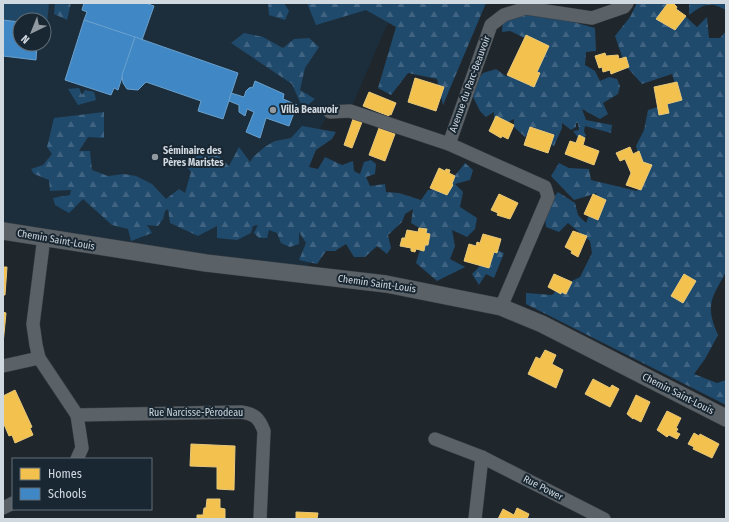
<svg xmlns="http://www.w3.org/2000/svg" width="729" height="522" font-family="'Fira Sans Condensed',sans-serif">
	<style>
		.built { fill: #1c2e3c; fill-rule: evenodd }
		.forest { fill: url(#forest-firs) }
		.pitch { fill: #204766 }
		.homes { fill: #f2c14e; stroke: #e8c87a }
		.schools { fill: #3f88c5; stroke: #6aa0cd }
		.lines { fill: none; stroke-linecap: round; stroke-linejoin: round }
		.minor-casing { stroke: #3d4349; stroke-width: 14 }
		.tertiary-casing { stroke: #3d4349; stroke-width: 18 }
		.minor { stroke: #5b6267; stroke-width: 13 }
		.tertiary { stroke: #5b6267; stroke-width: 17 }
		.poi-dot { fill: #929aa1; stroke: #192732; stroke-width: 1.5 }
		.labels { text-anchor: middle; dominant-baseline: central; stroke-width: 4; stroke-linejoin: round; paint-order: stroke }
		.street-label { font-size: 10px; fill: #d0d8e0; stroke: #192732 }
		.poi-label { font-size: 10px; font-weight: bold; fill: #d0d8e0; stroke: #192732; text-anchor: start }
	</style>
	<defs>
		<pattern id="forest-firs" width="22" height="20" patternUnits="userSpaceOnUse"><rect width="22" height="20" fill="#204a6c"/><path d="M5 1l3.5 6h-7zM16 11l3.5 6h-7z" fill="#3f6381"/></pattern>
	</defs>
	<rect width="100%" height="100%" fill="#1f262c"/>
	<path class="built" d="M3 3H393L399 6 386 27 350 111 330 112 314 138 301 175 333 186 306 275 3 231ZM20 20H44V44H20Z"/>
	<g class="forest">
		<path d="M55 3H71L67 20 54 14Z"/>
		<path d="M268 3H284L289 11 285 20 269 15Z"/>
		<path d="M307 3H486L443 105 437 79 408 73 391 95 378 88 396 27 366 10 316 25Z"/>
		<path d="M637 3H671L697 27 707 17 709 38H720L726 31V272C711 299 705 305 718 335L705 359 694 374 717 383 726 380V405L526 304V293L552 295 560 287 580 277 592 253 590 241 568 223 559 232 546 227 544 209 558 192 575 203 578 215 586 223 597 193 574 200 551 176 559 163 569 168 589 169 591 180 637 191 643 171 636 146 644 130 648 110 680 100 672 74 642 84 625 65 615 36 630 17Z"/>
		<path d="M689 3H726V10C710 1 703 4 689 15Z"/>
		<path d="M530 13 548 15 595 28 596 51 586 52 585 65 595 71 600 81 609 77 617 79 620 86 618 94 603 103 608 114 600 119 582 109 586 120 612 125 611 133 585 126 584 131 586 136 579 139 573 131 579 130 578 123H576V127L571 130 562 123V128L554 146 538 138 534 127 525 137 514 127V119L504 124 494 121V112L486 117 480 111 470 91 483 73 496 69 507 77 511 68 529 40 510 31 502 32 503 18Z"/>
		<path d="M244 33 263 37 283 48 294 39 309 38 319 47 305 68 300 90 315 99 303 109 292 84 231 43Z"/>
		<path d="M79 88 82 95 85 90 94 92 96 100 78 105 68 89Z"/>
		<path d="M104 112V138L88 137 79 151H90L92 170 108 176 124 174 136 176 152 184 166 199 179 189 185 193 191 172 185 165 200 146 218 155 229 166 239 147 250 162 254 156 266 146 275 141 291 138 302 126 336 132 332 139 316 150 309 167 318 169 325 157 342 165 353 161 354 171 360 174 364 162 371 160 376 164 375 174 366 177 370 186 385 184 386 192 399 193 421 200 428 190C445 189 455 176 465 163L473 170 470 180 455 184 463 192 460 207 477 218 475 229 467 237 452 230 455 246 450 259 465 267 437 281 416 263 419 253 430 237 426 232 411 223 413 209 405 214 402 222 388 235 391 248 387 254 377 246 365 257H354L346 244 335 251H326L317 264 299 260 306 243 299 232V244L290 247 281 243 277 233 269 230 267 238H259L254 233 258 225 253 226 251 233 237 240 217 238V226L198 236 170 223 168 209 165 211 163 219 158 226 147 225 152 233 131 241 128 229 112 225 83 199 69 213 55 205 53 198 70 195 71 190 50 191 49 180 34 174 31 169 43 165 52 154 47 147 54 118Z"/>
		<path d="M490 247 504 253 494 278 486 274 479 285 472 274 480 266Z"/>
	</g>
	<path class="pitch" d="M3 3H49L47 25H44V20H20V22L3 20Z"/>
	<g class="homes">
		<path d="M668 3H673L677 7 676 9 686 16 675 30 656 19Z"/>
		<path d="M526 35 549 46 537 72 540 73 534 87 507 75Z"/>
		<path d="M605 53 606 56 618 55 619 59 626 57 629 67 611 74 610 70 603 72 602 67 599 68 595 56Z"/>
		<path d="M415 78 444 87 436 111 408 102Z"/>
		<path d="M677 82 682 100 667 104 669 113 659 115 654 87Z"/>
		<path d="M369 92 396 103 391 115 389 114V116L363 106Z"/>
		<path d="M496 116 514 125 508 139 502 136 501 138 489 131Z"/>
		<path d="M353 119 362 122 352 148 344 145Z"/>
		<path d="M530 127 554 135 548 153 524 145Z"/>
		<path d="M379 128 395 134 385 161 369 155Z"/>
		<path d="M579 135 585 138 583 145 599 151 594 165 565 154 570 141 576 143Z"/>
		<path d="M630 147 633 154 639 151 643 162 652 165 641 190 626 185 631 173 625 159 620 161 616 153Z"/>
		<path d="M439 168 445 171 446 169 450 170 449 173 455 176 452 184 453 185 447 195 430 188Z"/>
		<path d="M499 194 518 203 510 219 497 215 498 213 491 210Z"/>
		<path d="M593 194 606 200 598 220 584 214Z"/>
		<path d="M419 228 427 229 426 233 430 234 428 245H425L424 251 416 249 415 252 411 251V248L400 246 402 238H405L407 230 418 232Z"/>
		<path d="M573 231 587 236 578 257 571 253 572 251 565 247Z"/>
		<path d="M483 234 501 239 497 253 494 252 489 268 464 261 469 244 476 246 477 242 480 243Z"/>
		<path d="M3 267H7L5 295H3Z"/>
		<path d="M554 274 572 282 566 294 561 292V294L548 287Z"/>
		<path d="M684 274 696 281 683 303 671 296Z"/>
		<path d="M3 312 6 313 3 344Z"/>
		<path d="M545 350 556 355 552 364 563 370 556 388 528 374 536 357 540 359Z"/>
		<path d="M593 379 610 388 612 385 619 389 610 407 585 394Z"/>
		<path d="M15 390 32 427 30 428 33 435 15 443 12 435 9 436 3 422V396Z"/>
		<path d="M636 395 650 402 641 422 633 418V419L627 414Z"/>
		<path d="M667 411 681 418 676 428 678 429 676 432 680 434 677 439 669 435 667 437 657 430Z"/>
		<path d="M694 433 699 436 700 434 719 444 712 458 693 449 694 447 688 444Z"/>
		<path d="M191 444 235 446 234 490 217 489V467L190 466Z"/>
		<path d="M207 499H220V508L225 509V519H197V515H203L204 508H206Z"/>
		<path d="M517 508 529 514 527 519H498L503 509 514 515Z"/>
		<path d="M296 512 318 513 317 519H296Z"/>
	</g>
	<g class="schools">
		<path d="M84 3H145L154 6 142 40 84 20 87 12 82 10Z"/>
		<path d="M3 20 20 22V44H37L36 60 3 56Z"/>
		<path d="M84 20 135 37 118 90 114 88 111 95 65 80Z"/>
		<path d="M135 37 238 73 223 119 198 111 201 101 146 82 138 90 127 89 123 83 122 75Z"/>
		<path d="M255 81 284 94 283 99 297 105 289 126 266 118 260 138 246 132 254 112 247 109 245 116 239 112V105L229 101 231 93 244 97 246 91 249 88 253 87Z"/>
	</g>
	<g class="lines">
		<g class="minor-casing">
			<g id="minor">
				<path d="M330 112 350 111 449 144 545 187 548 197 501 307"/>
				<path d="M449 144 491 25 504 15 526 8 592 18 624 7 627 3"/>
				<path d="M44 237 33 324 36 345 39 358 77 415 82 448 77 459"/>
				<path d="M3 366 39 358"/>
				<path d="M77 415 241 412C255 414 259 418 264 431L260 519"/>
				<path d="M435 439 482 457 604 519"/>
				<path d="M3 508 13 503"/>
				<path d="M475 519 482 457"/>
			</g>
		</g>
		<g class="tertiary-casing">
			<path id="tertiary" d="M3 231 206 263 386 284 501 307 542 324 726 418"/>
		</g>
		<use href="#minor" class="minor"/>
		<use href="#tertiary" class="tertiary"/>
	</g>
	<g class="poi-dot">
		<circle cx="273" cy="110" r="4"/>
		<circle cx="155" cy="157" r="4"/>
	</g>
	<g class="labels">
		<g class="street-label">
			<text transform="translate(470 84) rotate(-70)">Avenue du Parc-Beauvoir</text>
			<text transform="translate(56 240) rotate(10)">Chemin Saint-Louis</text>
			<text transform="translate(377 284) rotate(8)">Chemin Saint-Louis</text>
			<text transform="translate(678 394) rotate(27)">Chemin Saint-Louis</text>
			<text x="196" y="413">Rue Narcisse-Pérodeau</text>
			<text transform="translate(543 488) rotate(27)">Rue Power</text>
		</g>
		<g class="poi-label">
			<text x="281" y="110">Villa Beauvoir</text>
			<text x="163" y="151">Séminaire des<tspan x="163" dy="12">Pères Maristes</tspan></text>
		</g>
	</g>
	<rect width="729" height="522" fill="none" stroke="#d0d8e0" stroke-width="8"/>
	<rect x="12" y="458" width="140" height="52" fill="#192732" stroke="#626e78"/>
	<rect x="20" y="468" width="20" height="12" fill="#f2c14e" stroke="#626e78"/>
	<text x="48" y="478" font-size="12" fill="#d0d8e0">Homes</text>
	<rect x="20" y="488" width="20" height="12" fill="#3f88c5" stroke="#626e78"/>
	<text x="48" y="498" font-size="12" fill="#d0d8e0">Schools</text>
	<g transform="translate(32 32) rotate(223)"><circle r="19" fill="#192732" stroke="#626e78"/>
	<path d="M0-3L7 15L0 10L-7 15Z" fill="#929aa1"/>
	<text y="-6" font-size="11" font-weight="bold" text-anchor="middle" fill="#d0d8e0">N</text>
	</g>
</svg>
